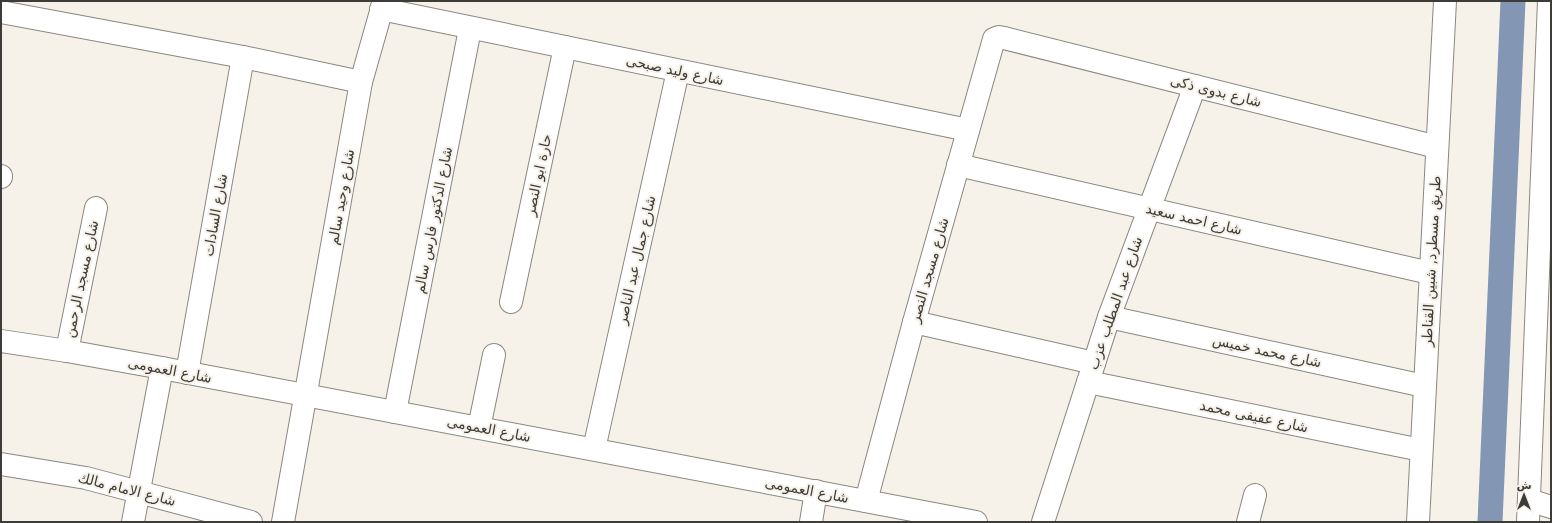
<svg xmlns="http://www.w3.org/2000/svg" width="1552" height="523" font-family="'DejaVu Sans',Cairo,sans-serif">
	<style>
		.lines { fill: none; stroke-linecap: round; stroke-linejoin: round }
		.canal { stroke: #8397b4; stroke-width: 25 }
		.minor-casing { stroke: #8b877f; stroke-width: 24 }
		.minor { stroke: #fff; stroke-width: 22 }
		.labels { text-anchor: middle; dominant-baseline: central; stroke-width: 4; stroke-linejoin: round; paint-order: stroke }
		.street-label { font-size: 14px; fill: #3e3c39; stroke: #f6f2e9 }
	</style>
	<rect width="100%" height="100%" fill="#f6f2e9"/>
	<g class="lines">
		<path class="canal" d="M1490 522 1513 1"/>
		<g class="minor-casing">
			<g id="minor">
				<path d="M381 9 968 130"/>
				<path d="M1 12 243 57 361 82"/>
				<path d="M958 165 1430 273"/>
				<path d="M1 177V176"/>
				<path d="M511 302 565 47"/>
				<path d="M1109 317 1424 386"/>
				<path d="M914 322 1094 363"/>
				<path d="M1 341 67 351 162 368 976 522"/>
				<path d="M67 351 96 208"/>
				<path d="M187 373 243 57"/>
				<path d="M1088 382 1421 450"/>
				<path d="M395 412 470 29"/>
				<path d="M479 428 494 355"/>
				<path d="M594 449 678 71"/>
				<path d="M1 464 86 478 251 522"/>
				<path d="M1529 500 1551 507"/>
				<path d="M866 501 914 322 994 39 999 37 1004 38 1437 147"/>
				<path d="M133 522 162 368"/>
				<path d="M283 522 361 82 384 1"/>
				<path d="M811 522 816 491"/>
				<path d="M1043 522 1109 317 1195 86"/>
				<path d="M1248 522 1255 495"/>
				<path d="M1418 522 1445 1"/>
				<path d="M1528 522 1549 1"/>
			</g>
		</g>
		<use href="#minor" class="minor"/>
	</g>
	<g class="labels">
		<g class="street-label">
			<text transform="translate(675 70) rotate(12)">شارع وليد صبحى</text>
			<text transform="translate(1216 91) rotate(14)">شارع بدوى ذكى</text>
			<text transform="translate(538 175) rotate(-78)">حارة ابو النصر</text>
			<text transform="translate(341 197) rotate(-80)">شارع وحيد سالم</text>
			<text transform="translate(215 215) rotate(-80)">شارع السادات</text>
			<text transform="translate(1194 219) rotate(13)">شارع احمد سعيد</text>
			<text transform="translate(433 220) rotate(-79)">شارع الدكتور فارس سالم</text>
			<text transform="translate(636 260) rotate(-77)">شارع جمال عبد الناصر</text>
			<text transform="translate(1431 261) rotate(-87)">طريق مسطرد, شبين القناطر</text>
			<text transform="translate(929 270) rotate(-74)">شارع مسجد النصر</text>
			<text transform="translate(81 279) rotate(-78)">شارع مسجد الرحمن</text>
			<text transform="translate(1115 303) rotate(-71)">شارع عبد المطلب عزب</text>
			<text transform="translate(1267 351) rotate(12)">شارع محمد خميس</text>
			<text transform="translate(170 370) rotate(11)">شارع العمومى</text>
			<text transform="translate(1254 416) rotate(12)">شارع عفيفى محمد</text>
			<text transform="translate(489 429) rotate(11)">شارع العمومى</text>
			<text transform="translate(127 489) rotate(14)">شارع الامام مالك</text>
			<text transform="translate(807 490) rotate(11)">شارع العمومى</text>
		</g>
	</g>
	<rect width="1552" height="523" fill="none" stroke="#3e3c39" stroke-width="4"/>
	<g transform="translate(1524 495)" stroke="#f6f2e9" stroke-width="3" paint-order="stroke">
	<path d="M0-3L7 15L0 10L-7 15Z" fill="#3e3c39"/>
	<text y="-6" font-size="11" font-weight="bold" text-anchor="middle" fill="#3e3c39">ش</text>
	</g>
</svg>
